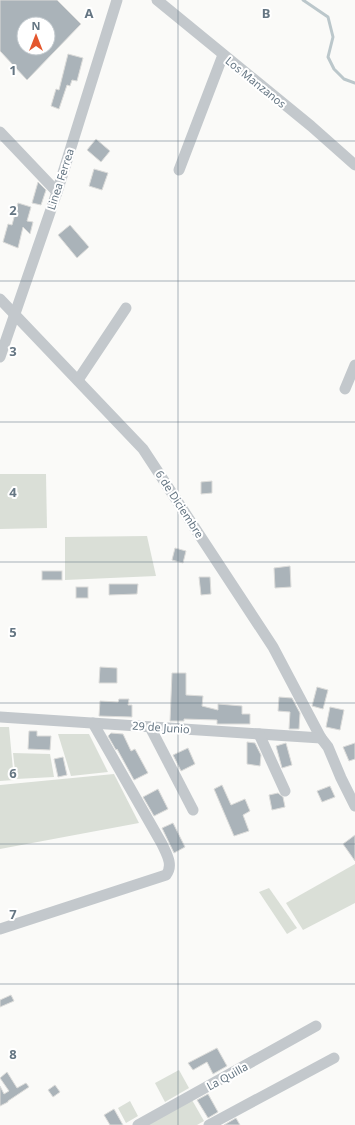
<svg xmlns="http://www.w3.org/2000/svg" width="355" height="1125" font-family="'Noto Sans',sans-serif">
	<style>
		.green { fill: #dadfd7 }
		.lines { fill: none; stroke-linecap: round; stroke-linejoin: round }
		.stream { stroke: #bbc7cb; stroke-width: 3 }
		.building { fill: #aab3b9; stroke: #dcdcda; fill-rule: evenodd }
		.minor { stroke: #c3c8cc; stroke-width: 11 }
		.grid { fill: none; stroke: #657683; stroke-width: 1; stroke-opacity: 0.55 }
		.labels { text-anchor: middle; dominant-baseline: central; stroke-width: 4; stroke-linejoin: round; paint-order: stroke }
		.street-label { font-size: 11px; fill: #657683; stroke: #fff }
		.grid-label { font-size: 13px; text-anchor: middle; font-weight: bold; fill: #657683; stroke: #fff; stroke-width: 4; stroke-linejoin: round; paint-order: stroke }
	</style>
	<rect width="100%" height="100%" fill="#fafaf8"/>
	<g class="green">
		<path d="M0 474H46L47 528 0 529Z"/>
		<path d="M147 536 156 576 65 580V537Z"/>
		<path d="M0 727H9L14 780 0 781Z"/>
		<path d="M58 734H89L108 772 71 776Z"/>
		<path d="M13 753 50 754 54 777 16 779Z"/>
		<path d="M114 774 139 823 0 849V785Z"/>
		<path d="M355 864V903L303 930 286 903Z"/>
		<path d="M269 888 297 928 287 934 259 892Z"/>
		<path d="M179 1070 189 1088 165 1102 155 1083Z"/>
		<path d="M192 1100 204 1121 197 1125H147Z"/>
		<path d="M130 1101 138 1116 126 1123 118 1108Z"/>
	</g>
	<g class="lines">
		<path class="stream" d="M303 0 328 17 333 37 328 57 334 69 344 79 355 83"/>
	</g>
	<g class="building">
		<path d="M0 0H57L81 24 27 80 0 51ZM24 24H48V48H24Z"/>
		<path d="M68 54 83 58 77 81 72 80 70 86 67 85 59 109 51 106 56 89 59 90Z"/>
		<path d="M96 139 110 151 101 162 87 150Z"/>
		<path d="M94 169 108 173 102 190 89 186Z"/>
		<path d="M38 182 46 190 41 205 32 203Z"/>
		<path d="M18 203 31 207 27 221 33 222 30 234 23 227 18 248 3 242 8 224 12 225Z"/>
		<path d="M70 225 89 247 77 258 58 235Z"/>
		<path d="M212 481V493L201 494V482Z"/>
		<path d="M175 548 186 551 183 563 172 560Z"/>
		<path d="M290 566 291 587 275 588 274 568Z"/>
		<rect x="42" y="571" width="20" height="9"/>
		<path d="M199 577H210L211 594 201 595Z"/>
		<path d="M109 584H138L137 594 109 595Z"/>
		<rect x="76" y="587" width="12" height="11"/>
		<path d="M100 667 117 668V683H99Z"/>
		<path d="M172 673H186V695L203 696 202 706 218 710V704L242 706V714H250V724H217V720L184 719V721H170Z"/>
		<path d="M317 687 328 690 323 709 312 706Z"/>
		<path d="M279 697 292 698 300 713 299 729H289L290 712 278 711Z"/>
		<path d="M119 699H129L128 705H132V717L99 716 100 701 118 702Z"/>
		<path d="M330 707 344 710 340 730 326 727Z"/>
		<path d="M29 731H37V736H51L50 750 28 749Z"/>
		<path d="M111 733 123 734 131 751 135 749 148 773 134 780 117 749 116 750 108 736Z"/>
		<path d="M247 742 255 743 261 755 260 766 247 764Z"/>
		<path d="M286 743 292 765 282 768 276 746Z"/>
		<path d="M355 743V759L349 761 343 747Z"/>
		<path d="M188 748 195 764 181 771 173 755Z"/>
		<path d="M63 757 67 775 58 777 54 759Z"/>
		<path d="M222 785 231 805 245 799 250 811 243 815 249 831 234 836 214 789Z"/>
		<path d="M330 786 335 797 322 802 317 791Z"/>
		<path d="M158 789 168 809 154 816 143 797Z"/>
		<path d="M278 793 283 797 285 807 272 810 269 795Z"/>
		<path d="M173 823 185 847 174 853 162 828Z"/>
		<path d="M355 835V861L343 844Z"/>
		<path d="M11 995 14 1001 0 1007V1000Z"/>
		<path d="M217 1048 227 1066 213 1074 207 1062 193 1070 188 1063Z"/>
		<path d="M7 1072 17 1088 26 1083 29 1087 8 1101V1102L0 1106V1086L4 1094 9 1091 0 1078Z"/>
		<path d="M55 1085 60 1092 53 1097 48 1090Z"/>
		<path d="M208 1094 218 1112 208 1118 197 1100Z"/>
		<path d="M114 1109 123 1125H110L104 1115Z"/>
		<path d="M236 1118 240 1125H224Z"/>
	</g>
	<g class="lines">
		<g class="minor">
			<path d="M157 0 311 126 355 165"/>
			<path d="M0 132 57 192"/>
			<path d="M179 170 223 55"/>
			<path d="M0 299 143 449 273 647 321 738 328 747 341 778 355 806"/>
			<path d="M0 357 57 192 117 0"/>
			<path d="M78 380 126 308"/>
			<path d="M345 389 355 365"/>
			<path d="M0 717 321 738"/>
			<path d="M150 727 193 810"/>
			<path d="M259 734 285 791"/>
			<path d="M0 929 166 875C174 865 166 853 162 844L93 723"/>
			<path d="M138 1125 316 1026"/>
			<path d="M209 1125 334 1058"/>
		</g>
	</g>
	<path class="grid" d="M178 0V1125M0 141H355M0 281H355M0 422H355M0 562H355M0 703H355M0 844H355M0 984H355"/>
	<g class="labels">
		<g class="street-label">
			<text transform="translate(256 82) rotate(39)">Los Manzanos</text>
			<text transform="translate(60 179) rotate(-72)">Linea Ferrea</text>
			<text transform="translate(180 504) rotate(57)">6 de Diciembre</text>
			<text transform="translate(161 727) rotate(4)">29 de Junio</text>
			<text transform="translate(227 1076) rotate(-29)">La Quilla</text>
		</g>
	</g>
	<g class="grid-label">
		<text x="89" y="18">A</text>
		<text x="266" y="18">B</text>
		<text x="13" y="75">1</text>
		<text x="13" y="215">2</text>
		<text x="13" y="356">3</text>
		<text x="13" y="497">4</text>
		<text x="13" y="637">5</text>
		<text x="13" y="778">6</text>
		<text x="13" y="919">7</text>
		<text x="13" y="1059">8</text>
	</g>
	<g transform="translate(36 36)"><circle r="19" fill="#ffffff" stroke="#c1c8cd"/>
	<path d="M0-3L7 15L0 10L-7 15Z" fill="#e4572e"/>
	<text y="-6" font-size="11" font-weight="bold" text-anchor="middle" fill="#657683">N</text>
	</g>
</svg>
